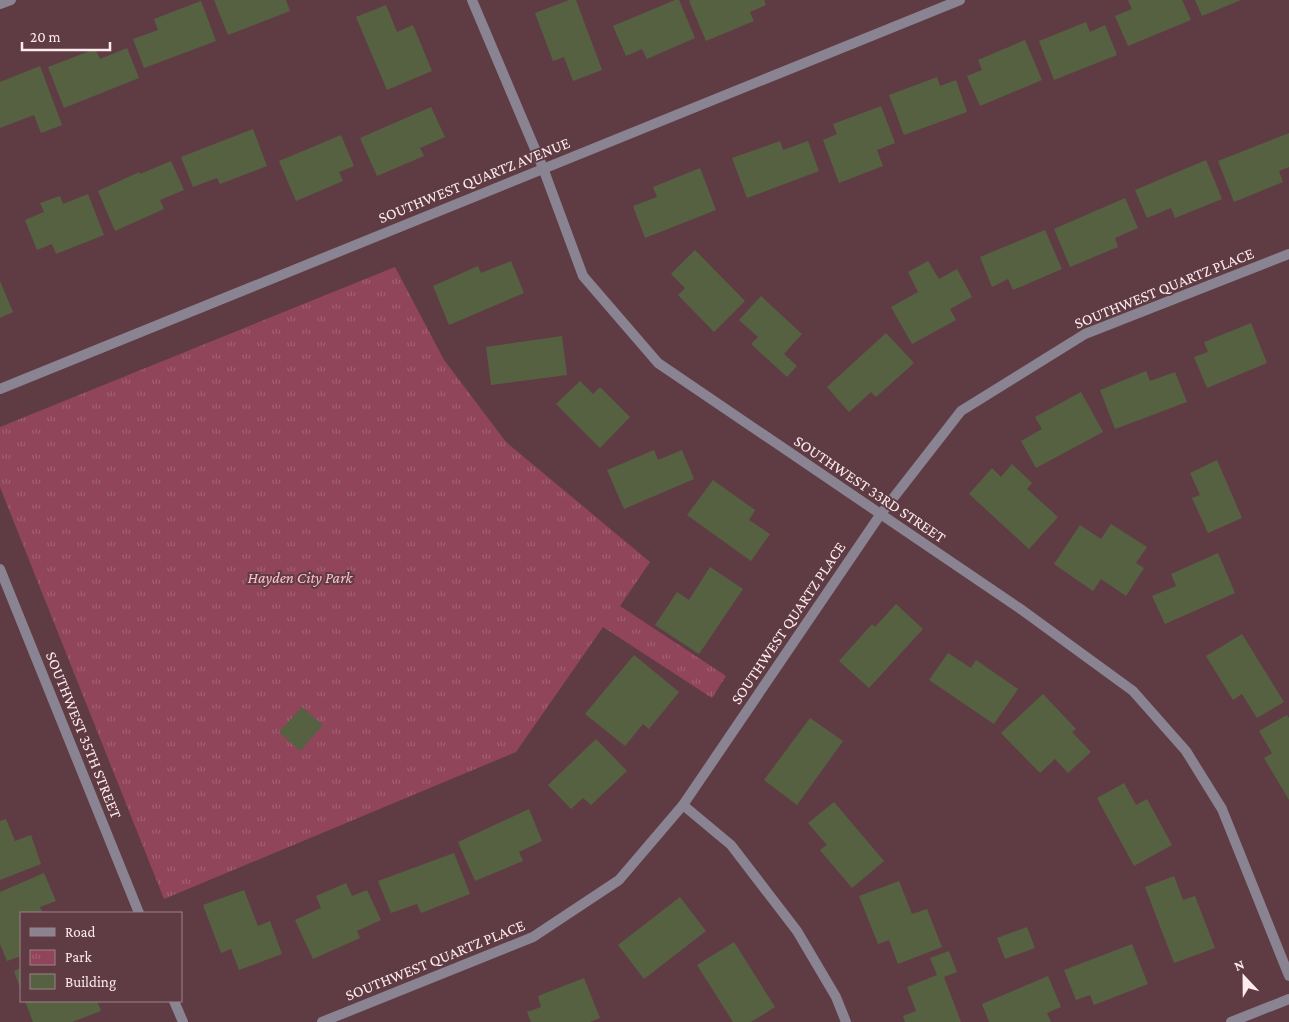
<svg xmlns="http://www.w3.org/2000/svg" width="1289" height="1022" font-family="'Crimson Pro',serif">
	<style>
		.park { fill: url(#park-tufts) }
		.building { fill: #566142 }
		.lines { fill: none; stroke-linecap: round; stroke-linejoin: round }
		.minor { stroke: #898392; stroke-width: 10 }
		.tertiary { stroke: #898392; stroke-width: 10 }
		.labels { text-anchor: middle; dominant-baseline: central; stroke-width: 4; stroke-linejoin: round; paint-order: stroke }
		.street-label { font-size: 16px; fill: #fdebee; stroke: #5f3c44 }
		.park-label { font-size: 16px; font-style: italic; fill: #fcc1cd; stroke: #5f3c44 }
	</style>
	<defs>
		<pattern id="park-tufts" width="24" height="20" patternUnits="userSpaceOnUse" patternTransform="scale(1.25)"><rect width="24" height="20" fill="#91455a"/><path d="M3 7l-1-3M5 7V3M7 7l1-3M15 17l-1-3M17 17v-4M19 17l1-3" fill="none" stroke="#a16072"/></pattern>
	</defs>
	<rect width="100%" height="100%" fill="#5f3c44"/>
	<path class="park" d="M395 267 444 360 506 442 650 562 620 606 726 676 712 698 603 627 516 752 164 899 0 487V427Z"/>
	<g class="building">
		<path d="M214 0H286L290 11 228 35Z"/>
		<path d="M569 0H576L602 70 573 81 564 57 553 61 535 13Z"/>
		<path d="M675 0H679L695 38 647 59 642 49 626 56 613 26Z"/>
		<path d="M691 0H764L766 5 750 12 754 21 706 41 689 1Z"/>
		<path d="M1128 0H1182L1191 20 1128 46 1115 16 1132 9Z"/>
		<path d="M1195 0H1241L1202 16Z"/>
		<path d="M201 1 216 41 144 68 133 39 158 30 154 19Z"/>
		<path d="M386 5 397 32 413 25 432 71 387 90 356 17Z"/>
		<path d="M1086 22 1090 32 1105 25 1117 55 1054 80 1039 41Z"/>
		<path d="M1025 40 1042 80 980 106 967 76 982 70 978 60Z"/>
		<path d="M127 48 139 78 64 108 48 67 95 49 100 59Z"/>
		<path d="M40 66 62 125 41 133 34 115 0 128V82Z"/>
		<path d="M937 77 940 86 956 80 967 112 904 135 889 95Z"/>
		<path d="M881 106 895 143 877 150 883 166 839 183 823 140 837 134 833 124Z"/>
		<path d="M431 107 445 137 420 148 424 156 377 176 360 138Z"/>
		<path d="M253 129 267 166 220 184 217 178 193 187 181 157Z"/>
		<path d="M1289 133V167L1279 171 1283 182 1234 202 1218 161Z"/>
		<path d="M341 135 354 166 339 172 343 181 296 201 279 161Z"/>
		<path d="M780 141 783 150 808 141 819 171 747 198 732 158Z"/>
		<path d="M1206 160 1222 199 1175 218 1171 208 1147 218 1135 190Z"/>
		<path d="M171 161 184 190 160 200 164 209 115 231 98 191 139 172 140 174Z"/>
		<path d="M700 168 716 210 645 238 633 206 657 197 653 187Z"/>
		<path d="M88 194 104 235 56 254 52 244 37 250 25 220 44 212 40 203 60 196 63 204Z"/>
		<path d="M1125 198 1138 228 1115 238 1118 247 1070 267 1054 229Z"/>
		<path d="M1045 230 1062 269 1013 290 1008 279 992 287 980 257Z"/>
		<path d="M695 250 745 301 714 332 678 295 685 288 671 274Z"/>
		<path d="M511 261 524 293 449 325 433 286 478 266 481 273Z"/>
		<path d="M928 261 939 279 957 269 972 297 950 309 956 320 912 344 891 307 918 292 908 272Z"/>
		<path d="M0 281 13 312 0 318Z"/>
		<path d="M761 296 802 334 784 354 797 366 787 377 751 344 758 337 739 320Z"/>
		<path d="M1251 323 1267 363 1207 388 1194 357 1208 352 1204 342Z"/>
		<path d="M886 333 914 363 876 397 871 392 849 412 827 387Z"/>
		<path d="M562 336 567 375 491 385 486 347Z"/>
		<path d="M1146 371 1150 381 1175 372 1187 402 1115 429 1100 390Z"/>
		<path d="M580 381 593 394 600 387 630 417 600 448 556 404Z"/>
		<path d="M1081 392 1103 432 1036 468 1021 441 1042 429 1035 417Z"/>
		<path d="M654 450 658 460 682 450 694 479 624 509 607 470Z"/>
		<path d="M1217 460 1242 518 1208 533 1192 498 1200 495 1190 473Z"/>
		<path d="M1012 464 1032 483 1027 489 1058 517 1029 549 969 494 992 468 1001 477Z"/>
		<path d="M713 480 755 510 749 520 770 534 751 561 687 515Z"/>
		<path d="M1111 524 1147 547 1136 563 1144 568 1126 596 1101 579 1093 591 1054 564 1080 525 1101 539Z"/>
		<path d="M1218 553 1235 593 1165 624 1152 596 1176 586 1171 574Z"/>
		<path d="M710 567 743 589 699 654 655 625 677 592 689 600Z"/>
		<path d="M896 604 923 629 869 688 839 661 872 624 875 627Z"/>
		<path d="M1242 634 1284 702 1257 718 1242 694 1233 700 1206 656Z"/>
		<path d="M948 653 971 668 976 660 1018 689 994 724 929 680Z"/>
		<path d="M634 655 679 692 649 729 643 724 625 746 585 714Z"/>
		<path d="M1043 694 1076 729 1072 732 1091 752 1068 773 1055 759 1040 773 1001 733Z"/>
		<path d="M302 707 323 725 300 751 279 732Z"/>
		<path d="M1287 715 1289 718V800L1264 758 1272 753 1259 731Z"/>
		<path d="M810 718 843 741 797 805 764 780Z"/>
		<path d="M596 739 627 771 591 805 583 798 571 809 548 785Z"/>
		<path d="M1124 783 1136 805 1147 799 1172 845 1134 866 1097 798Z"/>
		<path d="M834 802 884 861 852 888 820 850 827 845 808 823Z"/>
		<path d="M529 809 542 841 519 852 523 861 475 881 458 842Z"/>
		<path d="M6 819 15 841 31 835 41 864 0 880V821Z"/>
		<path d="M454 853 470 894 421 913 417 904 391 913 378 881Z"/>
		<path d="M44 873 56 901 40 907 43 913H21V956L7 961 0 944V892Z"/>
		<path d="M1174 876 1183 900 1195 896 1215 948 1174 963 1145 887Z"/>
		<path d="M899 881 912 914 927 909 942 947 898 964 889 940 878 944 859 896Z"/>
		<path d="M346 883 352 896 367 890 381 920 357 931 360 938 313 959 295 920 321 908 316 896Z"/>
		<path d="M244 890 258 926 270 921 282 954 239 970 231 949 221 953 203 905Z"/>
		<path d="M680 897 706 931 644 979 618 945Z"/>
		<path d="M1027 927 1035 948 1005 959 997 938Z"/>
		<path d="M734 942 775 1007 751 1022H733L697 965Z"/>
		<path d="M1132 944 1148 984 1094 1005 1090 995 1076 1000 1064 970Z"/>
		<path d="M949 951 957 972 944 977 961 1022H905L903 1016 916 1011 907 987 937 975 930 958Z"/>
		<path d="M21 968V991L14 971Z"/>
		<path d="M1048 976 1061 1007 1047 1013 1051 1022H989L982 1004Z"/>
		<path d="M584 978 600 1018 590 1022H531L527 1012 541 1007 538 996Z"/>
		<path d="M25 1001H97L101 1011 72 1022H33Z"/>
	</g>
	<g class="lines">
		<g class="minor">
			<path d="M472 0 543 168 583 276 658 363 1022 610 1133 691 1186 751 1222 809 1289 976"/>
			<path d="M0 4 11 0"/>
			<path d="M683 805 731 845 797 931 836 997 846 1022"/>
			<path d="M322 1022 533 937 619 880 683 805 880 515 961 411 1085 334 1289 254"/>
			<path d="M1231 1022 1289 999"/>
		</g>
		<g class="tertiary">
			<path d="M0 389 960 0"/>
			<path d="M0 569 139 913"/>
			<path d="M174 1001 183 1022"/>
		</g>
	</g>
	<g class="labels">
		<g class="street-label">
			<text transform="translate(474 180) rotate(-22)">SOUTHWEST QUARTZ AVENUE</text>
			<text transform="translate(1164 288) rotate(-22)">SOUTHWEST QUARTZ PLACE</text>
			<text transform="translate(870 489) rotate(34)">SOUTHWEST 33RD STREET</text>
			<text transform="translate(788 623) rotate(-56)">SOUTHWEST QUARTZ PLACE</text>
			<text transform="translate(84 735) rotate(68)">SOUTHWEST 35TH STREET</text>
			<text transform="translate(435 960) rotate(-22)">SOUTHWEST QUARTZ PLACE</text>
		</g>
		<g class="park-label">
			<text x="300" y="577">Hayden City Park</text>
		</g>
	</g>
	<rect x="20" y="912" width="162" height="90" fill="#5f3c44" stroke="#9e8288"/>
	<rect x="30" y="928" width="25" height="8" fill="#898392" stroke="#9e8288"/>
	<text x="65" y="937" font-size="15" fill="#fdebee">Road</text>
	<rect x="30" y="950" width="25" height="15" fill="url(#park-tufts)" stroke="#9e8288"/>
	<text x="65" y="962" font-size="15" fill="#fdebee">Park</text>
	<rect x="30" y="974" width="25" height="15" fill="#566142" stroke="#9e8288"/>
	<text x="65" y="987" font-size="15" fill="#fdebee">Building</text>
	<g transform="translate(1244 977) rotate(338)" stroke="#5f3c44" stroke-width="4" paint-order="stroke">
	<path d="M0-4L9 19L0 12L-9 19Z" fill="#fdebee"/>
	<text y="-8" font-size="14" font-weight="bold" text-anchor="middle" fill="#fdebee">N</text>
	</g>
	<path d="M22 42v8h88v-8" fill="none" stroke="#fdebee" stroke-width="2.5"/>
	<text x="30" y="42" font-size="15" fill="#fdebee" stroke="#5f3c44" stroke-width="4" paint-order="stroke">20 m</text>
</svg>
